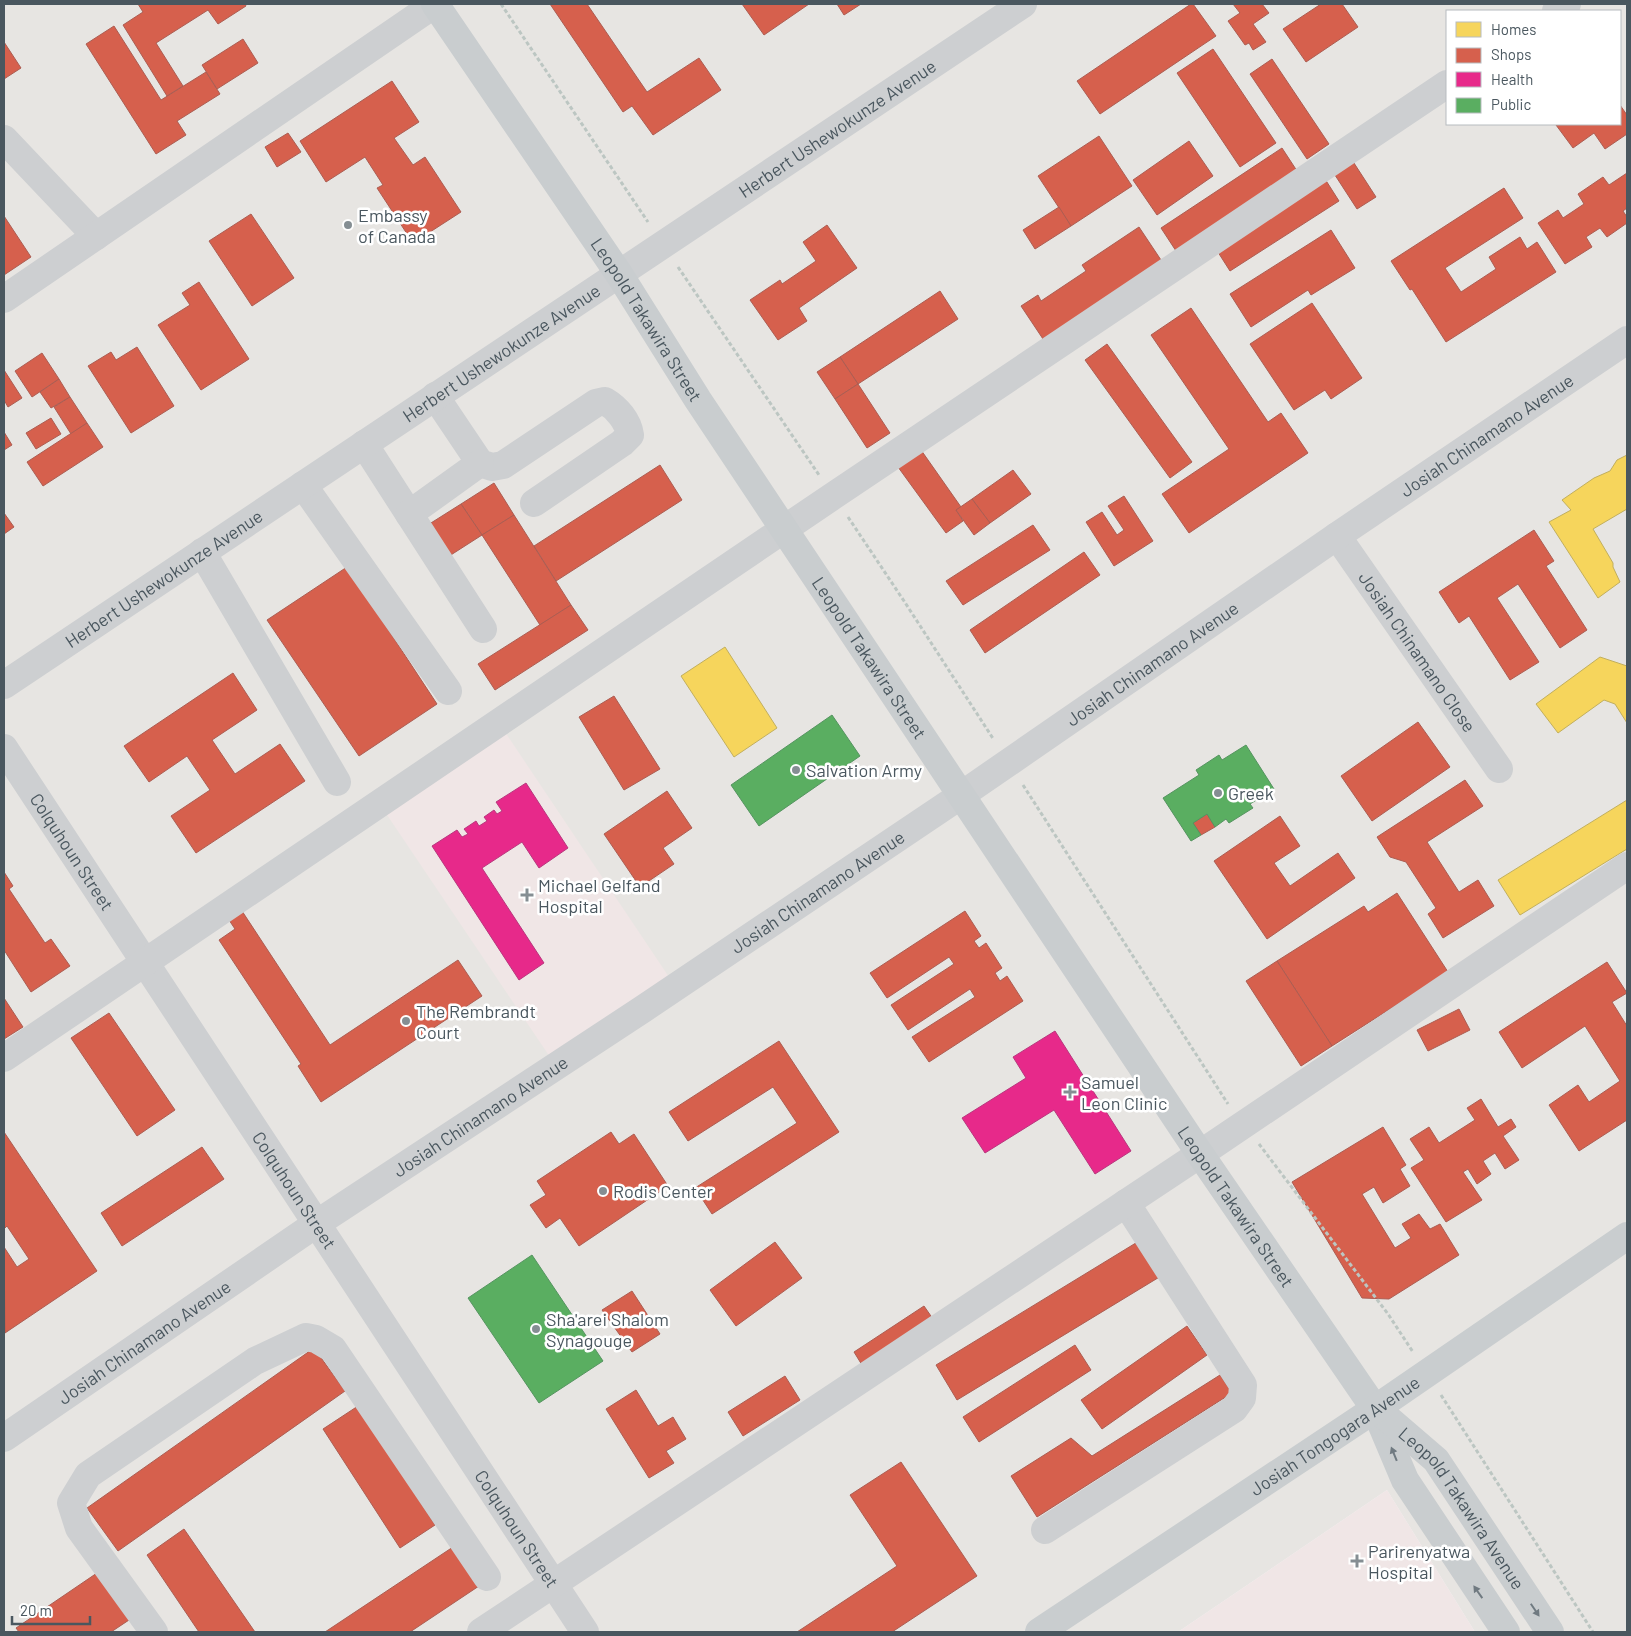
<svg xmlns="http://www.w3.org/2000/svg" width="1631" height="1636" font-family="Barlow,sans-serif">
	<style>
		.commercial { fill: #e7e5e2; fill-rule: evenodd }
		.medical { fill: #f0e6e6 }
		.homes { fill: #f6d55c; stroke: #c2af5d }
		.shops { fill: #d6604d; stroke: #ac5d52 }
		.health { fill: #e7298a; stroke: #b8377d }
		.public { fill: #5aae61; stroke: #559460 }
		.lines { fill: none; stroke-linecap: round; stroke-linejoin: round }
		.path { stroke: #bcc6c2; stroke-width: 3; stroke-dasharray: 4 2.5; stroke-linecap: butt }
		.minor { stroke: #cdcfd1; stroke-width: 28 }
		.major { stroke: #c9cdcf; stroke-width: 28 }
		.oneway { fill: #707a81 }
		.poi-dot { fill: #858e93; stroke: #fff; stroke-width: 2 }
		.labels { text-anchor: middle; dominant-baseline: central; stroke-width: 5; stroke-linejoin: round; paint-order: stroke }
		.street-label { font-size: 18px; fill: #4a575f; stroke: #fff }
		.poi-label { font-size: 18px; fill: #4a575f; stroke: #fff; text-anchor: start }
	</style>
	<rect width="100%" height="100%" fill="#f3f3f3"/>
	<path class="commercial" d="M4 4H1627V1632H1475L1387 1490 1178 1632H4ZM1447 11H1620V124H1447Z"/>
	<g class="medical">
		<path d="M499 723 675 986 556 1066 379 803Z"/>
		<path d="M1387 1490 1475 1632H1178Z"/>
	</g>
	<g class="homes">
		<path d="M1627 455V509L1593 529 1613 563V567L1620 582 1598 598 1549 522 1571 510 1562 500 1594 478 1610 471 1617 460Z"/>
		<path d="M725 647 777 728 734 757 681 676Z"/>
		<path d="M1600 657 1627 666V723L1615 704 1604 700 1558 733 1536 704Z"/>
		<path d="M1627 800V849L1520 915 1498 880Z"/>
	</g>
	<g class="shops">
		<path d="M138 4H245L246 6 218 24 208 10 156 43 183 86 167 96 123 25 143 12Z"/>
		<path d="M550 4H587L647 92 699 58 721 90 653 135 632 106 623 112Z"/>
		<path d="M742 4H809L764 35Z"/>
		<path d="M837 4H861L844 15Z"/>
		<path d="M1191 4H1193L1216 36 1100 114 1077 81Z"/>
		<path d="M1233 4H1262L1269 13 1253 24 1266 42 1253 50 1249 43 1245 45 1228 21 1240 13Z"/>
		<path d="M1321 4H1342L1358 27 1306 62 1283 29Z"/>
		<path d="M114 26 161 100 206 72 220 94 177 121 186 135 156 154 86 44Z"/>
		<path d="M243 39 258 63 217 89 202 65Z"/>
		<path d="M4 42 21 68 4 79Z"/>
		<path d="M1213 49 1276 143 1240 167 1177 73Z"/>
		<path d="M1272 59 1329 144 1307 159 1250 74Z"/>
		<path d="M392 81 419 122 394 138 413 165 425 157 461 212 413 243 377 188 383 185 365 157 326 182 300 141Z"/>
		<path d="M1620 105 1627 115V134L1605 149 1594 133 1573 148 1556 125 1620 124Z"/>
		<path d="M288 133 301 152 277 167 265 147Z"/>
		<path d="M1099 136 1132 186 1071 226 1038 176Z"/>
		<path d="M1189 141 1213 176 1157 215 1133 180Z"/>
		<path d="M1282 148 1299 174 1178 254 1161 228Z"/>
		<path d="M1352 160 1376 197 1357 209 1333 172Z"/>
		<path d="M1627 173V208L1623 211 1627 217V223L1607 237 1600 228 1586 237 1592 247 1565 264 1538 223 1558 210 1563 218 1584 204 1578 194 1603 177 1609 185Z"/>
		<path d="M1325 179 1339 201 1230 271 1216 249Z"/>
		<path d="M1504 188 1523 218 1445 268 1461 292 1496 269 1489 257 1520 237 1527 249 1537 242 1556 272 1446 342 1412 289 1410 290 1391 261Z"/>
		<path d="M1059 207 1071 226 1035 249 1023 230Z"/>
		<path d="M251 214 294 278 252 306 209 241Z"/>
		<path d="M4 216 31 257 4 275Z"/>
		<path d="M827 225 857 268 799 308 807 321 778 340 750 300 780 280 782 284 816 261 803 242Z"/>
		<path d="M1139 227 1165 266 1047 345 1021 306 1038 295 1041 301 1086 271 1082 265Z"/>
		<path d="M1331 230 1355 268 1311 295 1308 290 1251 327 1230 294Z"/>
		<path d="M199 282 249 359 201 390 158 325 190 305 182 293Z"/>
		<path d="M940 291 958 319 858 384 840 357Z"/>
		<path d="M1312 303 1362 378 1331 399 1325 390 1294 410 1250 344Z"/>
		<path d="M1191 308 1268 422 1281 413 1308 453 1189 533 1162 494 1229 449 1151 335Z"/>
		<path d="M1107 344 1192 462 1170 478 1085 360Z"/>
		<path d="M137 347 174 406 131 433 88 366 111 352 116 360Z"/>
		<path d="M42 353 59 379 32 397 15 371Z"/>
		<path d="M840 357 858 384 835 399 817 372Z"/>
		<path d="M4 370 22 398 8 407 4 400Z"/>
		<path d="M59 379 70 397 51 408 40 392Z"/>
		<path d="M858 384 890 433 867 448 835 399Z"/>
		<path d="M70 397 87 423 71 434 54 407Z"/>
		<path d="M51 418 61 434 36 449 26 433Z"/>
		<path d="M87 423 103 447 43 486 27 462Z"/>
		<path d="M4 432 12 445 4 450Z"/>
		<path d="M921 450 961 507 956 510 963 521 946 533 898 467Z"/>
		<path d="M660 465 682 500 556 581 534 546Z"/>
		<path d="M1013 470 1031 494 990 523 972 499Z"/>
		<path d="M494 483 514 515 482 535 461 504Z"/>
		<path d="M1124 496 1153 541 1114 566 1086 522 1102 512 1117 535 1124 530 1108 506Z"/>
		<path d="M972 499 990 523 974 535 956 510Z"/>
		<path d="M461 504 482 535 443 560 423 528Z"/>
		<path d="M4 513 14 527 4 534Z"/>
		<path d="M514 515 571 605 540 625 482 535Z"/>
		<path d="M1033 525 1050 550 963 605 946 581Z"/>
		<path d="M1534 530 1554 561 1546 566 1587 630 1560 648 1518 584 1497 598 1539 662 1510 680 1469 616 1459 623 1439 592Z"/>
		<path d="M1084 552 1100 575 985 653 970 630Z"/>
		<path d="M347 567 437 704 359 756 267 620Z"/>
		<path d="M571 605 588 630 495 690 478 664Z"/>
		<path d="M233 673 257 710 212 740 235 774 280 744 305 781 196 853 171 816 210 790 187 756 149 782 124 746Z"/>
		<path d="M614 696 660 769 624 790 579 717Z"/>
		<path d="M1418 722 1450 767 1372 821 1341 776Z"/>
		<path d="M1465 780 1483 806 1427 842 1459 892 1478 880 1494 906 1443 938 1428 914 1436 908 1406 862 1390 857 1377 837Z"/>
		<path d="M667 791 692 828 663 848 674 864 640 887 604 834Z"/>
		<path d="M1207 814 1215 827 1201 835 1193 823Z"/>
		<path d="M1280 816 1300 846 1274 863 1290 886 1338 853 1355 878 1267 939 1214 861Z"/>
		<path d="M4 872 13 886 9 889 45 943 51 939 70 966 31 992 4 950Z"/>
		<path d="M1397 893 1448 972 1332 1046 1277 961 1364 906 1368 912Z"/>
		<path d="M242 911 330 1045 458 960 482 996 321 1102 298 1066 301 1064 219 940 235 929 229 920Z"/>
		<path d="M965 911 981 936 974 941 979 948 986 943 1002 968 995 973 1000 981 1007 976 1023 1001 929 1062 912 1037 975 997 970 989 908 1030 891 1005 954 964 949 957 887 998 870 973Z"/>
		<path d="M1277 961 1332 1046 1301 1066 1246 981Z"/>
		<path d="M1607 962 1627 993 1612 1002 1627 1026V1120L1579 1151 1549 1105 1578 1085 1589 1102 1620 1081 1585 1026 1522 1068 1499 1032Z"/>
		<path d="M4 998 23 1027 4 1039Z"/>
		<path d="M1459 1009 1470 1030 1428 1051 1417 1030Z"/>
		<path d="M109 1013 175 1110 137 1136 71 1038Z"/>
		<path d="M779 1041 839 1132 712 1214 695 1188 797 1123 773 1087 688 1141 669 1112Z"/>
		<path d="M1481 1099 1498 1127 1511 1119 1516 1127 1503 1136 1519 1160 1505 1169 1495 1153 1483 1161 1491 1174 1477 1184 1468 1169 1463 1172 1482 1200 1446 1222 1411 1168 1424 1160 1410 1139 1429 1127 1439 1143 1475 1120 1467 1108Z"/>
		<path d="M1383 1127 1406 1165 1400 1169 1410 1186 1383 1203 1374 1187 1362 1194 1395 1248 1411 1238 1402 1224 1419 1214 1430 1229 1440 1224 1459 1255 1389 1299 1362 1298 1292 1182Z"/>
		<path d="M4 1132 97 1271 5 1333 4 1247 17 1267 29 1259 7 1226 4 1229Z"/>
		<path d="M611 1132 619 1144 634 1134 668 1186 579 1246 560 1218 546 1228 530 1205 546 1195 537 1181Z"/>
		<path d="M202 1147 224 1179 122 1246 101 1213Z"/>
		<path d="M1144 1238 1166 1273 957 1400 936 1365Z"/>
		<path d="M775 1242 802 1278 736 1326 710 1290Z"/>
		<path d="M632 1291 660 1334 632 1352 602 1310Z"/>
		<path d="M924 1306 933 1319 862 1365 854 1352Z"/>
		<path d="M1187 1326 1207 1355 1102 1429 1081 1400Z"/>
		<path d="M1075 1345 1091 1370 979 1442 963 1417Z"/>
		<path d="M314 1348 345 1391 118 1551 87 1508Z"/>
		<path d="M1220 1375 1232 1393 1037 1517 1011 1476 1071 1438 1092 1456Z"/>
		<path d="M785 1376 800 1400 743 1436 728 1412Z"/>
		<path d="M636 1390 658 1426 673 1417 686 1439 666 1451 674 1463 649 1478 606 1409Z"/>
		<path d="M358 1406 435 1525 400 1548 323 1429Z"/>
		<path d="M901 1462 977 1576 892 1632H797L897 1566 850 1495Z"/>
		<path d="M184 1529 255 1632H199L147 1555Z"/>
		<path d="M456 1545 482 1584 410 1632H325Z"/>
		<path d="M97 1573 129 1620 111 1632H19L16 1628Z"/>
	</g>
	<g class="health">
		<path d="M526 783 568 848 539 868 522 842 482 868 544 963 519 980 432 846 457 830 462 837 468 834 464 829 476 821 479 826 487 821 484 817 494 810 497 814 502 811 496 802Z"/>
		<path d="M1055 1031 1131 1151 1095 1174 1054 1110 985 1153 962 1118 1026 1078 1013 1057Z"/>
	</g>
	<g class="public">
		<path d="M832 715 860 756 759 826 731 785Z"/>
		<path d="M1246 745 1274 789 1250 804 1253 808 1229 823 1226 819 1215 827 1207 814 1193 823 1201 835 1191 841 1163 798 1199 775 1196 770 1219 755 1222 760Z"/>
		<path d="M532 1255 603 1361 539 1403 468 1298Z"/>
	</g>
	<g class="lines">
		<g class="path">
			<path d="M501 4 648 222"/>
			<path d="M678 267 819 475"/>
			<path d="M848 517 904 601 994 740"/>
			<path d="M1023 785 1228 1104"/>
			<path d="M1259 1144 1388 1314 1413 1352"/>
			<path d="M1441 1395 1593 1632"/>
		</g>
		<g class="minor">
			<path d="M1556 11 1567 4"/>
			<path d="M4 139 96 236"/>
			<path d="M4 299 435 4"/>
			<path d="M435 396 480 463 492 467 503 465 596 403 605 401C617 408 628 421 630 435L622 443 534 503"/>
			<path d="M364 444 483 629"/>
			<path d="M303 485 448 691"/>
			<path d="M409 514 480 463"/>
			<path id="s1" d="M1337 536 1499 769"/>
			<path d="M202 552 337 782"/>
			<path id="s2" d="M4 685 1023 4"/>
			<path id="s3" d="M4 748 585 1632"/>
			<path d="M4 1058 833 496 1447 84"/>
			<path id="s4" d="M4 1438 316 1224 643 1009 960 796 1337 536 1627 340"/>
			<path d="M1045 1530 1234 1409 1242 1398 1243 1385 1126 1203"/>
			<path d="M154 1632 79 1528 71 1503 88 1475 255 1361 306 1337 316 1339 333 1349 487 1577"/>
			<path d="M481 1632 1200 1154 1627 866"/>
		</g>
		<g class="major">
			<path id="s5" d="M435 4 619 274 698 400 1200 1154 1375 1409 1405 1480 1506 1632"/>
			<path id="s6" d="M1379 1411 1436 1460 1550 1632"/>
			<path id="s7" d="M1039 1632 1375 1409 1627 1236"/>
		</g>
	</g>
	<defs><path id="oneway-solid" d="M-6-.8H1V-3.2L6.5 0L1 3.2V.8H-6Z" transform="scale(1.25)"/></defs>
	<g class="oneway">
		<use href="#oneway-solid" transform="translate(1394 1454) rotate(-112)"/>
		<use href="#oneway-solid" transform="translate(1478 1592) rotate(-125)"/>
		<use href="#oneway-solid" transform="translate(1535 1610) rotate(56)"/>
	</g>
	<g class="poi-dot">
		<circle cx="348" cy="225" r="5"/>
		<circle cx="796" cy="770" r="5"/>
		<circle cx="1218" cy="793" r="5"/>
		<path d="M524.5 887.5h5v5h5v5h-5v5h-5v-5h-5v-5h5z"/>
		<circle cx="406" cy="1021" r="5"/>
		<path d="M1067.5 1084.5h5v5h5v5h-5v5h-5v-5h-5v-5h5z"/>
		<circle cx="603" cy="1191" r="5"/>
		<circle cx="536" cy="1329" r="5"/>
		<path d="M1354.5 1553.5h5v5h5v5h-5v5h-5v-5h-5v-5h5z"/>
	</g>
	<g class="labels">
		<g class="street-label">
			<text stroke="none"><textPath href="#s2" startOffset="1002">Herbert Ushewokunze Avenue</textPath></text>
			<text stroke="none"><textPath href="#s5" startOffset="380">Leopold Takawira Street</textPath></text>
			<text stroke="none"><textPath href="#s2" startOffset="598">Herbert Ushewokunze Avenue</textPath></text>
			<text stroke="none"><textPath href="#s4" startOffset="1790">Josiah Chinamano Avenue</textPath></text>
			<text stroke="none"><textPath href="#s2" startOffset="192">Herbert Ushewokunze Avenue</textPath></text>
			<text stroke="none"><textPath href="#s1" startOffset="141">Josiah Chinamano Close</textPath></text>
			<text stroke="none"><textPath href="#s5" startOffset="785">Leopold Takawira Street</textPath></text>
			<text stroke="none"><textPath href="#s4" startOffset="1385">Josiah Chinamano Avenue</textPath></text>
			<text stroke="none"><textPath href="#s3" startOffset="124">Colquhoun Street</textPath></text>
			<text stroke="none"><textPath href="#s4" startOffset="980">Josiah Chinamano Avenue</textPath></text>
			<text stroke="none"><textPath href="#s4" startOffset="575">Josiah Chinamano Avenue</textPath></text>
			<text stroke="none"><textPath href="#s3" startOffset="529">Colquhoun Street</textPath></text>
			<text stroke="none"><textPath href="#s5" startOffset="1445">Leopold Takawira Street</textPath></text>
			<text stroke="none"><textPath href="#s4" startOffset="170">Josiah Chinamano Avenue</textPath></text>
			<text stroke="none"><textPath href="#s7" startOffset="355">Josiah Tongogara Avenue</textPath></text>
			<text stroke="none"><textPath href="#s6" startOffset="129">Leopold Takawira Avenue</textPath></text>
			<text stroke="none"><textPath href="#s3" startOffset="934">Colquhoun Street</textPath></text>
		</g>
		<g class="poi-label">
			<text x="358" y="215">Embassy<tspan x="358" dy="21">of Canada</tspan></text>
			<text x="806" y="770">Salvation Army</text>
			<text x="1228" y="793">Greek</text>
			<text x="538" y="885">Michael Gelfand<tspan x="538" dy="21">Hospital</tspan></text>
			<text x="416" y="1011">The Rembrandt<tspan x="416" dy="21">Court</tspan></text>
			<text x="1081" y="1082">Samuel<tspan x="1081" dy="21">Leon Clinic</tspan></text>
			<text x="613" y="1191">Rodis Center</text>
			<text x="546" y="1319">Sha'arei Shalom<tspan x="546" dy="21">Synagouge</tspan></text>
			<text x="1368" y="1551">Parirenyatwa<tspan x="1368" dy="21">Hospital</tspan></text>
		</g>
	</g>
	<rect width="1631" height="1636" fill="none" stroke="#4a575f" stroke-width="10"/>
	<rect x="1446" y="10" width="175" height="115" fill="#ffffff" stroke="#b7bcbf"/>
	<rect x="1456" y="22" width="25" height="15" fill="#f6d55c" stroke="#b7bcbf"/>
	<text x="1491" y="35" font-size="15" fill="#4a575f">Homes</text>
	<rect x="1456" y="48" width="25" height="15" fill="#d6604d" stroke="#b7bcbf"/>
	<text x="1491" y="60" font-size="15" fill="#4a575f">Shops</text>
	<rect x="1456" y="72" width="25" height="15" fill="#e7298a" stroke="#b7bcbf"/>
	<text x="1491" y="85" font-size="15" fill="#4a575f">Health</text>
	<rect x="1456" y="98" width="25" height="15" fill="#5aae61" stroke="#b7bcbf"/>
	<text x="1491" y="110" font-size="15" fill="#4a575f">Public</text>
	<path d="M12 1616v8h78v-8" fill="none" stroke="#4a575f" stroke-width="2.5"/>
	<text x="20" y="1616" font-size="15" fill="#4a575f" stroke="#ffffff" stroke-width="4" paint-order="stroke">20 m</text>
</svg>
